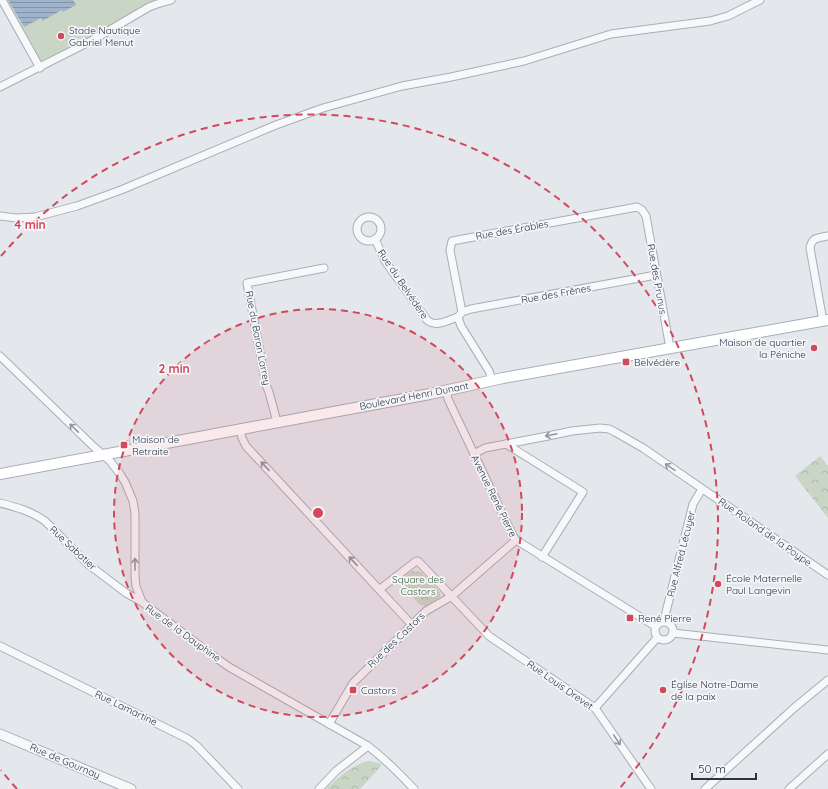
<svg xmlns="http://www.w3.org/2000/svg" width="828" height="789" font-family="Quicksand,sans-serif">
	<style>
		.forest { fill: url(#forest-crowns) }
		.pitch { fill: #c9d6c5 }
		.water { fill: url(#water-rules) }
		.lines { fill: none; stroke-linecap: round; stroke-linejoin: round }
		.minor-casing { stroke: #a9aeb7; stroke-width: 9 }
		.tertiary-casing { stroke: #a9aeb7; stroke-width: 11 }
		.secondary-casing { stroke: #a9aeb7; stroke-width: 12 }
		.minor { stroke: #f7f8fa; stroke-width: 7 }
		.tertiary { stroke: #f7f8fa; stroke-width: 9 }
		.secondary { stroke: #fff; stroke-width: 10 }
		.oneway { stroke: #9196a0 }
		.ring { fill: none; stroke: #d1495b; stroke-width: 2; stroke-dasharray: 7 5 }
		.poi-dot { fill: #d1495b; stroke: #f4f6f9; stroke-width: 1.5 }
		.labels { text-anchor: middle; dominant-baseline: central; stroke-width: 3.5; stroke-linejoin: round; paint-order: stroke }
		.poi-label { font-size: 10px; fill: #2b3445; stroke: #f4f6f9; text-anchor: start }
		.street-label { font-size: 10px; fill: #2b3445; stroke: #f4f6f9 }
		.park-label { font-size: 10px; fill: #3f6138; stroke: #f4f6f9 }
		.centre { fill: #d1495b; stroke: #f4f6f9; stroke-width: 2 }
		.ring-label { font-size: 12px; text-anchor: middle; font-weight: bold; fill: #d1495b; stroke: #f4f6f9; stroke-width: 3.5; stroke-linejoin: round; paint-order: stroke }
	</style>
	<defs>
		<pattern id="forest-crowns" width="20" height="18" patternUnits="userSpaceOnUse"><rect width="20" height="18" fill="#c9d6c5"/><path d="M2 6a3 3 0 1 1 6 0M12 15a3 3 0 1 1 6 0" fill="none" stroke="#adb8ab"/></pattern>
		<pattern id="water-rules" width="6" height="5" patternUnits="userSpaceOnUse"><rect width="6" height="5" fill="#9fb4cc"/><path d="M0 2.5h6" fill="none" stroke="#8293a7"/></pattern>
	</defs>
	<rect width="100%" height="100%" fill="#e4e7ec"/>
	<g class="forest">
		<path d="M820 456 828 466V518L795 476Z"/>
		<path d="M413 571 421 572 424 575 440 593V597L426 606 420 605 402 585 403 577 407 574Z"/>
		<path d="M370 761 379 763 382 765 360 789H326C337 778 354 763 370 761Z"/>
	</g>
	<path class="pitch" d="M2 0H164L40 68Z"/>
	<path class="water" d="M8 0H73L76 5 63 12 62 10 42 21 41 18 24 27Z"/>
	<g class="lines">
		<g class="minor-casing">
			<g id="minor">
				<path d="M2 0 40 68"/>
				<path d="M0 87 91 41 149 7 157 4 171 0"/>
				<path d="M0 216 16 218 35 217 77 206 121 190 276 125 323 108 402 86 451 77 524 61 611 34 710 21 728 16 760 0"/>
				<circle cx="369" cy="229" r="12"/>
				<path d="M375 239 385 261 427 320C436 328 448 320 458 317"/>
				<path d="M462 312 450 250 452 241 637 207 642 210 646 216 670 348"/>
				<path d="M458 317 462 312 471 309 656 275"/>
				<path d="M458 317 461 326 489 371 492 380"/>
				<path d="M823 321 810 248C812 237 818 238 828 236"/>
				<path d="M0 356 94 447 110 461 120 474 125 482 133 501 135 513V576L136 586 142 602"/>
				<path d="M446 390 448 399 513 536 516 540 655 626"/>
				<path d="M277 422 269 392 266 385 247 283 324 268"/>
				<path d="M240 429 242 438 246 446 412 625"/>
				<path d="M506 444 583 492 542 557"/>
				<path d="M474 454 485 448 548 436 572 431 600 428 609 429 615 432 643 448 828 575"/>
				<path d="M0 503C16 507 31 511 45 521L89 565 126 593 142 602 212 655 229 667 368 746C385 759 399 773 414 789"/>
				<path d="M380 589 415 562 417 561 419 562 489 636 595 708 651 789"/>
				<path d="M665 621 666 612 693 504 702 489"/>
				<circle cx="664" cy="631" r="9"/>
				<path d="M673 633 828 650"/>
				<path d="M0 646 188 739 196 745 238 789"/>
				<path d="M595 708 657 638"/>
				<path d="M329 724 353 683 416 621 426 611 452 596 516 540"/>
				<path d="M319 789 336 771 368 746"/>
				<path d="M705 789 794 708 828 680"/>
				<path d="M789 789 828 754"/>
			</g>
		</g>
		<g class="tertiary-casing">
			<path id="tertiary" d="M0 734 131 789"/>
		</g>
		<g class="secondary-casing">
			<path id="secondary" d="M0 474 430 394 503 378 828 320"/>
		</g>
		<use href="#minor" class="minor"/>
		<use href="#tertiary" class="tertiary"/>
		<use href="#secondary" class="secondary"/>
	</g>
	<defs><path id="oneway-shaft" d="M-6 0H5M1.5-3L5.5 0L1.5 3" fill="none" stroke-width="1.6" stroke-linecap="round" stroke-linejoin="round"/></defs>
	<g class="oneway">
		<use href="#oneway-shaft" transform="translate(74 428) rotate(-136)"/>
		<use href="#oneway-shaft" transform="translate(551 435) rotate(168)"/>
		<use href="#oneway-shaft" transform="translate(265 466) rotate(-133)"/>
		<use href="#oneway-shaft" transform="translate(670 467) rotate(-146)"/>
		<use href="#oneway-shaft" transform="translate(353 561) rotate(-133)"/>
		<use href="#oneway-shaft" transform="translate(135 564) rotate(-90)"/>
		<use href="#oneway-shaft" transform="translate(617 740) rotate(56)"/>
	</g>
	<circle cx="318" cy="513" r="204" fill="#d1495b" fill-opacity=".12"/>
	<g class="ring">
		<circle cx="318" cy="513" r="204"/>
		<path d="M17 789A408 408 0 0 1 1 770M1 256A408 408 0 1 1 619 789"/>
	</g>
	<g class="poi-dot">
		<circle cx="61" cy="36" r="4"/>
		<circle cx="814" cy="348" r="4"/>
		<rect x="622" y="358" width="8" height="8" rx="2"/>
		<rect x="120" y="441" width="8" height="8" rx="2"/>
		<circle cx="718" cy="584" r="4"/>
		<rect x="626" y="614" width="8" height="8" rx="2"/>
		<rect x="349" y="686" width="8" height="8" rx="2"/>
		<circle cx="663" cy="690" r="4"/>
	</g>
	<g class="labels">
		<g class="poi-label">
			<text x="69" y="30">Stade Nautique<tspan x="69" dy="12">Gabriel Menut</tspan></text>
			<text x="806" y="342" text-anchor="end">Maison de quartier<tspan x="806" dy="12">la Péniche</tspan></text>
			<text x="634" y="362">Belvédère</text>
			<text x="132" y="439">Maison de<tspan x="132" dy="12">Retraite</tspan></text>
			<text x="726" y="578">École Maternelle<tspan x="726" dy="12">Paul Langevin</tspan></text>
			<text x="638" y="618">René Pierre</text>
			<text x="671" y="684">Église Notre-Dame<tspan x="671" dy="12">de la paix</tspan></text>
			<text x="361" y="690">Castors</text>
		</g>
		<g class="street-label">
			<text transform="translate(512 230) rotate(-10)">Rue des Érables</text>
			<text transform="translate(657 279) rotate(80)">Rue des Prunus</text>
			<text transform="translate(403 284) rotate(56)">Rue du Belvédère</text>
			<text transform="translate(556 294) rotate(-10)">Rue des Frênes</text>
			<text transform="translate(258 338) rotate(79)">Rue du Baron Larrey</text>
			<text transform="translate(414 396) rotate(-11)">Boulevard Henri Dunant</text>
			<text transform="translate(494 496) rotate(64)">Avenue René Pierre</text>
			<text transform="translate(765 532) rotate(35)">Rue Roland de la Poype</text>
			<text transform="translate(73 548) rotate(43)">Rue Sabatier</text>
			<text transform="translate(681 554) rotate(-76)">Rue Alfred Lécuyer</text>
			<text transform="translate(183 633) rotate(36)">Rue de la Dauphine</text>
			<text transform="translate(396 640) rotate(-44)">Rue des Castors</text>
			<text transform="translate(560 685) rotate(35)">Rue Louis Drevet</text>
			<text transform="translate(126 708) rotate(26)">Rue Lamartine</text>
			<text transform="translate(65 761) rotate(23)">Rue de Gournay</text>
		</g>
		<g class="park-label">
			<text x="418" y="579">Square des<tspan x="418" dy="12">Castors</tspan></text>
		</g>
	</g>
	<circle cx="318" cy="513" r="6" class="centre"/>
	<g class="ring-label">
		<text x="30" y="229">4 min</text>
		<text x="174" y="373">2 min</text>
	</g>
	<path d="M692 773v6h64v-6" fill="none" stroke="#2b3445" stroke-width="2"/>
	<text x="698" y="773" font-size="12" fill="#2b3445" stroke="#f4f6f9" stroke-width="3" paint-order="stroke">50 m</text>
</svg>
